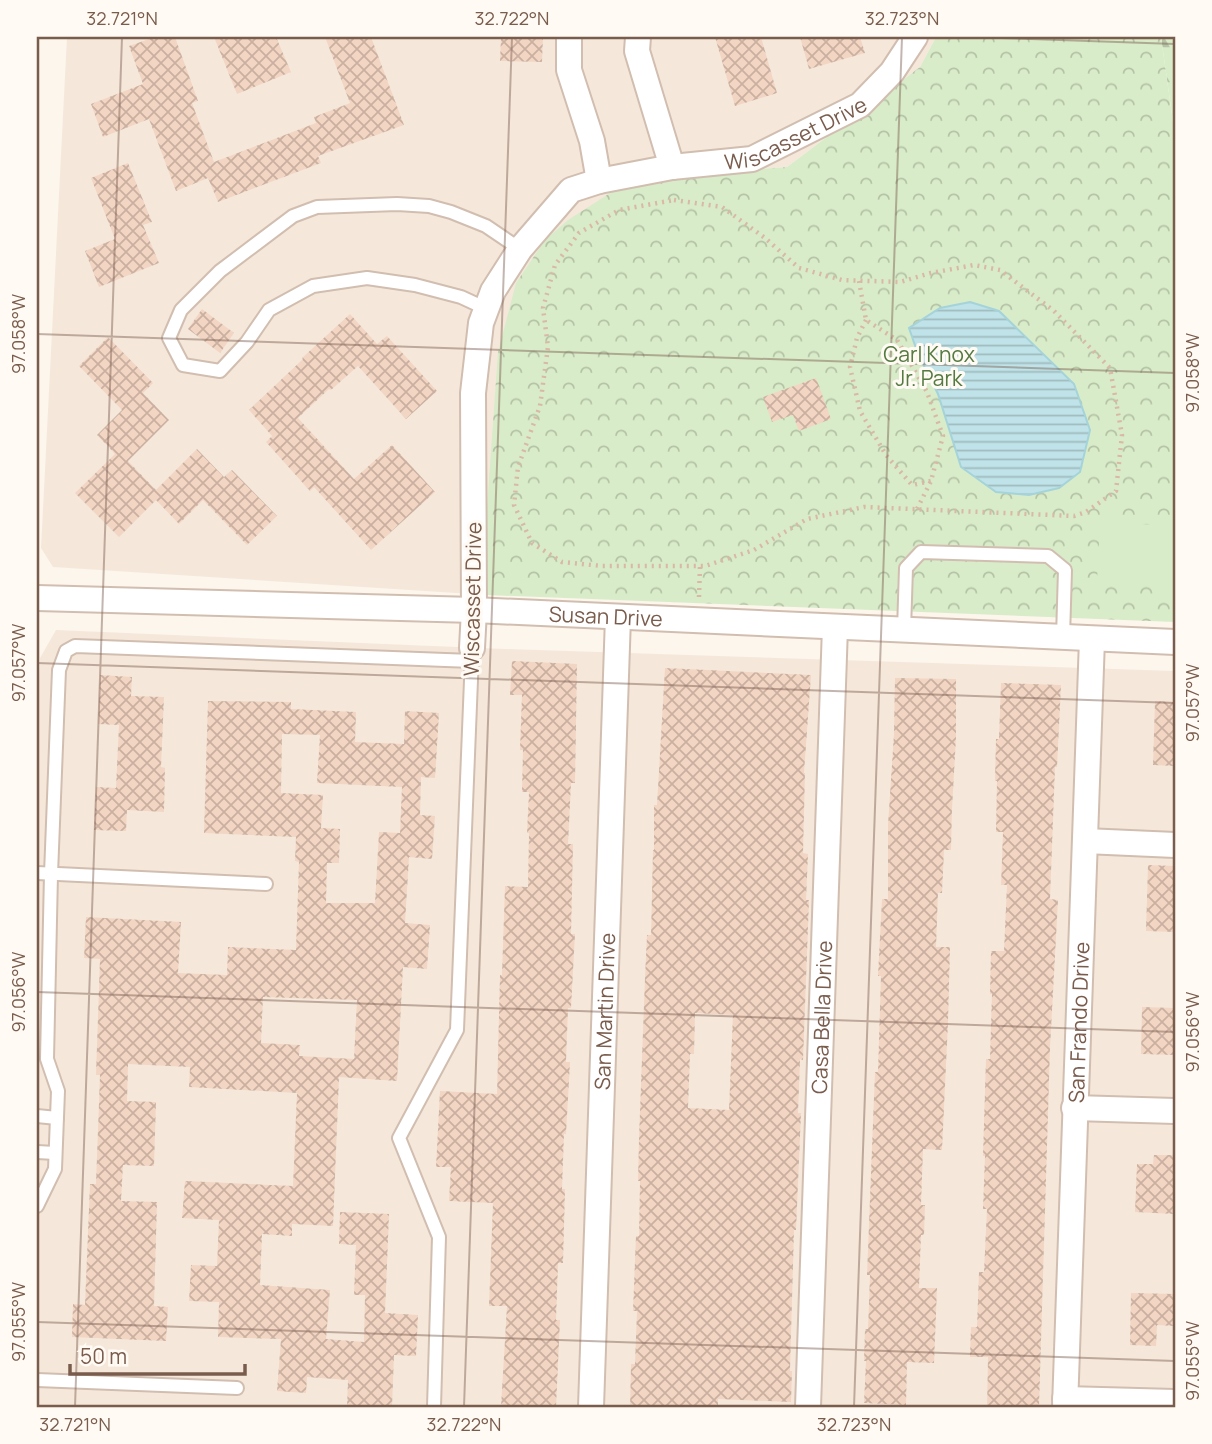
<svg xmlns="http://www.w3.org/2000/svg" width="1212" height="1444" font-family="Manrope,sans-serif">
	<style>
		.residential { fill: #f5e8da }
		.forest { fill: url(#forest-firs) }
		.park { fill: url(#park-crowns) }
		.garden { fill: #d8ecc9 }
		.water { fill: url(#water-rules); stroke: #a5d3da; stroke-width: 2 }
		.building { fill: url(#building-cross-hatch); fill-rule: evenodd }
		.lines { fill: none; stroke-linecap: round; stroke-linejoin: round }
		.lane-casing { stroke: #d1beb0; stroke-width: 16 }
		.street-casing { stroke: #d1beb0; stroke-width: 28 }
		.path { stroke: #d9b8a5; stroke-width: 4.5; stroke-dasharray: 2 5; stroke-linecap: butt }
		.lane { stroke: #fff; stroke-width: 12 }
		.street { stroke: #fff; stroke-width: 24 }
		.ticks { fill: none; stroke: #7a5c4d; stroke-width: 2; stroke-opacity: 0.45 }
		.labels { text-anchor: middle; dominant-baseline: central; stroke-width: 6; stroke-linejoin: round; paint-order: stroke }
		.street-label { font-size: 21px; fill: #7a5c4d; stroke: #fffaf3 }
		.park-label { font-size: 21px; fill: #537a41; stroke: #fffaf3 }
		.neatline { fill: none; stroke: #7a5c4d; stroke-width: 2.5 }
		.ticks-label { font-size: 18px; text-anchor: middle; fill: #7a5c4d }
	</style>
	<defs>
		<pattern id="forest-firs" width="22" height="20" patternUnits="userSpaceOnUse" patternTransform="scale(1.75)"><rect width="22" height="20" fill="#d8ecc9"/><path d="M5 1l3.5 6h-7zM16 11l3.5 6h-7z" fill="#b4c2a5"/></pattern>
		<pattern id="park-crowns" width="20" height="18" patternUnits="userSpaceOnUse" patternTransform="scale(1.75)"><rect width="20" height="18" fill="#d8ecc9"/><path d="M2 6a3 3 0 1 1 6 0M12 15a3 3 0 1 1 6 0" fill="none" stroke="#b4c2a5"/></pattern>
		<pattern id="water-rules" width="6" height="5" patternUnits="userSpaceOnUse" patternTransform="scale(1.75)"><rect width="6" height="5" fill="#bfe3e8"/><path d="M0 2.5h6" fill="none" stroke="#a0bbbe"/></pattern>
		<pattern id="building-cross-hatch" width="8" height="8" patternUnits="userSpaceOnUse" patternTransform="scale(1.75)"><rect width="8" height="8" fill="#f3d5c3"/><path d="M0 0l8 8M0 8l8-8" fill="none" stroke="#cab0a1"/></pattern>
	</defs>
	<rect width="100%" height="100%" fill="#fdf6ec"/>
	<g class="residential">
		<path d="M67 37H936L920 67 787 167 635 177 485 535 487 595 53 567 41 548Z"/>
		<path d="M56 630 505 649 1175 671V1407H37V727L40 658Z"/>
	</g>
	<path class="forest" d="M1161 37H1175V136Z"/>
	<path class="park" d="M936 37H1161L1175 136V622L487 595 485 535 498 352 516 283 545 240 568 220 635 177 787 167 920 67Z"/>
	<path class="garden" d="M1100 522 1175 526V585L1097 581Z"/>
	<path class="water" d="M970 302 999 311 1074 384 1090 430 1080 472 1059 488 1029 495 996 492 961 467 938 394 918 354 909 328 940 308Z"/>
	<g class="building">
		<path d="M155 37H175L198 101 192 103 214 162 316 123 314 117 350 103 325 37H371L404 125 318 156 321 163 218 202 208 178 176 191 149 119 103 137 91 104 143 84 129 46Z"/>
		<path d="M214 37H276L291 72 237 94Z"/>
		<path d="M501 37H543L542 62 500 61Z"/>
		<path d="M715 37H761L777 93 735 106Z"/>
		<path d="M800 37H860L865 53 809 69Z"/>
		<path d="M128 163 152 222 143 225 159 263 99 287 85 251 115 239 91 178Z"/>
		<path d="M202 309 234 333 220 353 188 329Z"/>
		<path d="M350 314 377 344 387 336 437 391 406 419 358 366 331 390 329 389 298 418 354 479 392 445 435 492 371 550 314 487 310 491 266 442 272 436 249 410 303 359 302 358Z"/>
		<path d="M108 337 153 383 143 393 169 420 128 461 156 490 197 449 224 477 232 470 277 516 247 545 203 500 179 524 156 500 119 537 75 493 115 454 97 435 122 410 79 366Z"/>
		<path d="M816 378 831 419 799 431 793 415 772 422 763 397Z"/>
		<path d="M512 661 577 664 575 783H571L568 844H573L571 934H575L571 1008H568L566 1062H570L566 1134H564L562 1189H565L563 1263H558L556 1320H560L556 1407H501L507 1306H489L493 1203 449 1201 451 1167H436L440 1091 497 1094 500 975H502L505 886 528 887 529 833H527L529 792H522L523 750H520L522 695H510Z"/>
		<path d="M665 668 811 675 804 773H805L803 853 808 854 806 900H809L803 1060 800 1059 798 1113H801L796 1230H794L790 1371H792L791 1402 718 1399V1407H630L631 1364H635L637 1311H633L636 1236H639L640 1181H638L639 1139 645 978 647 935H651L653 850H654V805H657ZM695 1013 733 1015 729 1110 688 1108 690 1054H694Z"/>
		<path d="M100 675 132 677 131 696 164 697 161 767 165 768 164 812 127 810 126 831 94 830 96 787 116 788 119 725 98 724Z"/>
		<path d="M895 678 956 679V737L952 809 951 850H944L942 893H938L936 947H950L948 1022 942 1150 923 1149 921 1205H925L924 1235H921L919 1288H937L934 1363 907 1362 906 1405 864 1403 866 1361H864L865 1329H868L870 1275H867L875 1072H878L881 976H878L882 899H888V825L894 734Z"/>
		<path d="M1001 683 1061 685 1057 767H1055L1050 899 1058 900 1050 1048 1039 1407H987L988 1357H970L971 1327H977L979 1272H984L987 1209H983L985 1156H983L986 1059H990L992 994H990L991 951H1004L1007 885H1001L1003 832H996L997 781H995L996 739H999Z"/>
		<path d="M208 701 291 702V709L356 712 355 742 404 744 405 711 439 713 435 778 421 777 420 815 435 816 432 859 409 857 405 923 430 925 427 969 403 967 397 1081 339 1077 333 1226 292 1224V1236L262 1234 260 1285 330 1290 326 1339 364 1342 365 1295H354L356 1245 339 1244 340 1212 389 1214 385 1313 418 1315 416 1356 394 1355 392 1407H347L348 1380 307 1377 306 1393 277 1391 281 1339 218 1337 219 1302 189 1301 191 1265 217 1266 219 1220 182 1218 185 1181 293 1186 297 1093 189 1087 190 1067 128 1064 127 1101 156 1102 154 1166 123 1165 121 1201 157 1202 154 1306 168 1307 166 1341 72 1337 73 1304 85 1305 90 1184H96L100 1075H96L100 959 84 958 86 917 181 922 178 973 227 975 228 947 296 950 299 862 295 861 296 837 204 833ZM282 734 320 735 317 783 402 787 400 833 379 832 375 903H326L327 863H339L340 829 321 828 323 795 281 793ZM263 997 357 1000 354 1059 299 1056 300 1045 261 1043Z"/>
		<path d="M1155 701 1175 702V766L1153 765Z"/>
		<path d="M1148 865 1175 866V932L1146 931Z"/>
		<path d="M1142 1007 1175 1008V1055L1141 1054Z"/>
		<path d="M1154 1155H1175V1214L1135 1212 1137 1164H1153Z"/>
		<path d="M1131 1293 1175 1294 1174 1326 1157 1325 1156 1346 1130 1345Z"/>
	</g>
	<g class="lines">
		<g class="lane-casing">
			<g id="lane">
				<path d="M487 309 461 297 415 285 367 278 313 286 269 310 247 342 220 371 183 365 169 338 181 310 220 271 293 216 317 207 397 204 429 206 451 212 486 226 520 249"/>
				<path d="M904 630 906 568 921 552 1048 556 1065 570 1063 637"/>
				<path d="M37 873 266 884"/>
				<path d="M37 1116 57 1118"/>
				<path d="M37 1152 55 1153"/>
				<path d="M37 1206 55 1169 58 1091 47 1059 51 874 59 670 66 651 75 646 472 661"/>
				<path d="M37 1380 237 1388"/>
				<path d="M434 1407 439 1237 399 1138 457 1030 472 655"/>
			</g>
		</g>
		<g class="street-casing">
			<g id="street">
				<path d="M569 37V70L592 141 599 181"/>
				<path d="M638 37 637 51 672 167"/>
				<path id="s1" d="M37 598 474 610 1175 642"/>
				<path id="s2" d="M472 648 474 610 473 393 481 323 493 291 520 249 571 190 599 181 672 167 752 159 860 105 892 72 915 37"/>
				<path d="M1085 841 1175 845"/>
				<path d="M1074 1108 1175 1111"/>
				<path d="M1065 1399 1175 1402"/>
				<path id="s3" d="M591 1407 618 617"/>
				<path id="s4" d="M808 1407 835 627"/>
				<path id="s5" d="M1065 1407 1092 639"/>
			</g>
		</g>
		<g class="path">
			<path d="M674 200 722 207 765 238 799 268 842 280 900 282 931 273 974 265 1000 270 1054 311 1110 368 1122 435 1116 491 1086 512 1074 516 864 507 807 519 754 550 705 566H602L562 562 532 543 514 505 518 467 540 406 548 347 543 308 555 265 579 233 619 210Z"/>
			<path d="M859 281 866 320 897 340 927 392 943 436 931 481 917 509"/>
			<path d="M866 320 857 338 850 367 860 411 886 455 912 485 931 481"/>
			<path d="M699 597 700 566"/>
		</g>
		<use href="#lane" class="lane"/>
		<use href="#street" class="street"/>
	</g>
	<path class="ticks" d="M971 37 1175 44M37 334 1175 373M37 663 1175 703M37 992 1175 1032M37 1322 1175 1361M75 1407 122 37M464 1407 512 37M854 1407 902 37"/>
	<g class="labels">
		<g class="street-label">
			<text stroke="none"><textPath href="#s2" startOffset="721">Wiscasset Drive</textPath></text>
			<text transform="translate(472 599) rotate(-89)">Wiscasset Drive</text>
			<text stroke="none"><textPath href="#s1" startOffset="569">Susan Drive</textPath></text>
			<text stroke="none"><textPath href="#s3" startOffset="396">San Martin Drive</textPath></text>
			<text stroke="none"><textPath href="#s4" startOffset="390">Casa Bella Drive</textPath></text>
			<text stroke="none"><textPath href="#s5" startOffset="385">San Frando Drive</textPath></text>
		</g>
		<g class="park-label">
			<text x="929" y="354">Carl Knox<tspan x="929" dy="24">Jr. Park</tspan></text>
		</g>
	</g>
	<rect width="1212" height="1444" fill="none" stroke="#fffaf3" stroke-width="77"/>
	<path d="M70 1364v10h175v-10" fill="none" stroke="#7a5c4d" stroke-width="3.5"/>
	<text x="80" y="1364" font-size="21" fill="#7a5c4d" stroke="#fffaf3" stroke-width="5" paint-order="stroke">50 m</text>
	<rect x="38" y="38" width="1136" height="1368" class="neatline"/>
	<g class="ticks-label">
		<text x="122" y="25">32.721°N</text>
		<text x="512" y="25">32.722°N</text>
		<text x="902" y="25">32.723°N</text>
		<text transform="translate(19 334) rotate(-90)" y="6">97.058°W</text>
		<text transform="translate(1193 373) rotate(-90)" y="6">97.058°W</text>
		<text transform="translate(19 663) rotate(-90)" y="6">97.057°W</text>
		<text transform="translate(1193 703) rotate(-90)" y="6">97.057°W</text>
		<text transform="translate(19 992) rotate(-90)" y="6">97.056°W</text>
		<text transform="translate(1193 1032) rotate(-90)" y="6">97.056°W</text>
		<text transform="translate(19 1322) rotate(-90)" y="6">97.055°W</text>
		<text transform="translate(1193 1361) rotate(-90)" y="6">97.055°W</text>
		<text x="75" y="1431">32.721°N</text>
		<text x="464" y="1431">32.722°N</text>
		<text x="854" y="1431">32.723°N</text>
	</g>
</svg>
